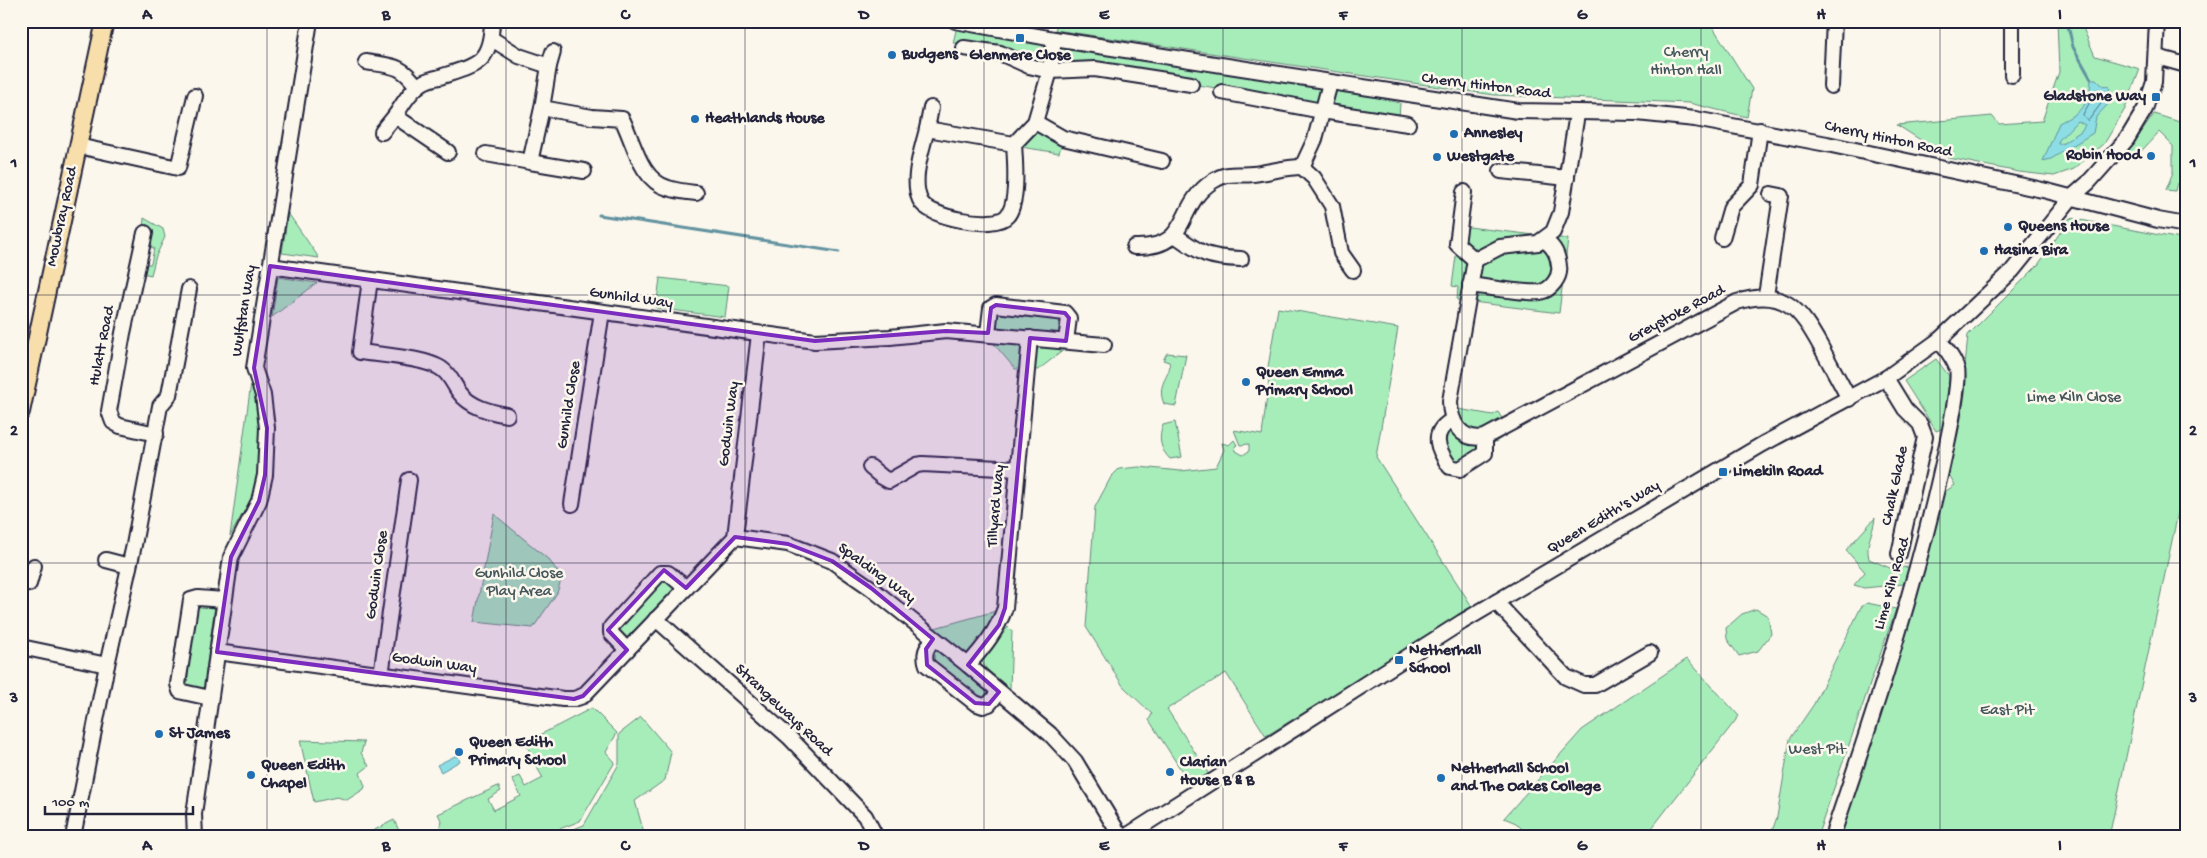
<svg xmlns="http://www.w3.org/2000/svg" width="2207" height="858" font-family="'Gochi Hand',sans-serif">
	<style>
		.green { fill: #a7edba; stroke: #64887a }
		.water { fill: #8cdde4; stroke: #6292a0; fill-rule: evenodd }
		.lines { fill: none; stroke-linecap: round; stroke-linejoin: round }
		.shore { stroke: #4c6d7f; stroke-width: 1 }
		.stream { stroke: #6292a0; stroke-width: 3 }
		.minor-casing { stroke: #22223b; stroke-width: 18 }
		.major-casing { stroke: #22223b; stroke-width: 20 }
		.minor { stroke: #fbf7ec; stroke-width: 14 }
		.major { stroke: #f8deab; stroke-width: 16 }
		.marked { fill: #7b2cbf; fill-opacity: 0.2; stroke: #7b2cbf; stroke-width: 4; stroke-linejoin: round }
		.grid { fill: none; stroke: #22223b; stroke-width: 1; stroke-opacity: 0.55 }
		.poi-dot { fill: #1f6fb2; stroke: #fbf7ec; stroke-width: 2 }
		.labels { text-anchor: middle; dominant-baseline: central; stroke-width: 5; stroke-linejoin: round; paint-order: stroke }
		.park-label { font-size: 16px; fill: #43555b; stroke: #fbf7ec }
		.poi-label { font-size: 16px; font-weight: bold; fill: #22223b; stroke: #fbf7ec; text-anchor: start }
		.street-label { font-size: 16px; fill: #22223b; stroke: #fbf7ec }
		.neatline { fill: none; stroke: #22223b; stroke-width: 2 }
		.grid-label { font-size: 16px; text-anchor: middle; font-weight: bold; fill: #22223b }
	</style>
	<rect width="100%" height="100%" fill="#fbf7ec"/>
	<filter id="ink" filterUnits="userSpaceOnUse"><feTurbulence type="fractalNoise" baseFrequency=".02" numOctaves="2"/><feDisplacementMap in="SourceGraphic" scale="10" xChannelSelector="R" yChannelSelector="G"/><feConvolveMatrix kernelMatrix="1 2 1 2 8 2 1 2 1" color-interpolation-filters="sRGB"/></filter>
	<g filter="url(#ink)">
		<g class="green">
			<path d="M1058 21H1709L1752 89 1747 117 1689 103 1494 95 1055 30Z"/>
			<path d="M2057 21H2080L2095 56 2140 69 2125 109 2104 144 2074 169 2054 176 2019 172 1949 158 1897 125 1992 116 1999 124 2042 121 2059 72Z"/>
			<path d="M957 26 1044 41 1041 56 1030 61 980 45 953 43Z"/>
			<path d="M1063 46 1321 85 1400 103 1399 118 1082 66 1068 69 1060 63 1057 54Z"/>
			<path d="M2154 114 2186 124V185L2177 183 2175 191 2166 190 2173 172V146L2159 132 2134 159 2127 153Z"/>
			<path d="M1036 131 1062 143 1059 153 1021 147C1023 140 1030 133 1036 131Z"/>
			<path d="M288 213 319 258 282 253Z"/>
			<path d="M144 218 163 229 165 237 156 256 151 275 142 273 144 264H151L154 248 142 245Z"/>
			<path d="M2070 218 2186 240V475L2109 837H1836L1943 493 1955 485 1946 469 1960 420 1968 335 2038 265Z"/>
			<path d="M1460 226 1568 239 1559 313 1457 300 1458 287 1452 286Z"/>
			<path d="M278 277 317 283 272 317Z"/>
			<path d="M660 278 729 286 725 317 656 308Z"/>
			<path d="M1278 308 1398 328 1376 457 1473 608 1266 736 1226 673 1167 709 1210 776 1192 787 1149 720 1152 714 1123 686 1086 627 1095 507 1111 477 1119 469 1139 467 1181 471 1216 467 1224 450 1222 443 1229 445 1234 440 1237 445 1235 446 1236 451 1243 455 1249 451V444L1240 445 1234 430 1262 435 1269 380 1266 379Z"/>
			<path d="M991 309 1069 318 1065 349 1038 370 1015 369 989 338Z"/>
			<path d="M1167 353 1186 355 1176 406 1164 404C1155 382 1173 375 1169 362L1163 360Z"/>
			<path d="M1936 359 1949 376 1944 428 1936 431 1904 381Z"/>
			<path d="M251 383 262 425 261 466 251 499 230 536Z"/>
			<path d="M1458 409 1493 415 1498 412 1503 420 1497 423 1506 435 1459 466 1441 448 1443 430Z"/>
			<path d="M1175 422 1182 457 1170 459C1160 449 1158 438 1163 425Z"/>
			<path d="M494 514 549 560 562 577 557 593 533 628 474 622Z"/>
			<path d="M1875 518C1873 536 1865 541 1869 559L1890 568 1909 567 1904 584 1864 588 1854 585 1865 572 1846 550Z"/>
			<path d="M660 574 681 583 622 646 611 626Z"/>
			<path d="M195 602 215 605 203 692 182 688Z"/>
			<path d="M1867 603 1896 609 1817 837H1770L1777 817 1790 739 1814 704 1861 607Z"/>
			<path d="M1756 609 1768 616 1771 634 1758 651 1739 656 1727 639 1726 628 1742 614Z"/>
			<path d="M996 611 994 620 971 653 963 654 931 629Z"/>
			<path d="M1008 627 1012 631 1010 689 986 669 982 661Z"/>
			<path d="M933 646 992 694 984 702 934 667 927 656Z"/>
			<path d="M1687 659 1739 716 1645 837H1530L1516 823 1504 818 1582 730Z"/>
			<path d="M592 708 617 733 606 752 615 762 580 821 539 837H429L439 832 442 822 438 814 498 786 501 791 488 799 494 810 521 796 512 779 520 776 526 787 543 778 532 759 526 742Z"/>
			<path d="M641 717 671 752 665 780 635 801 645 837H553L584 825 619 764V734Z"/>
			<path d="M300 740 364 742 361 753 369 766 360 773 365 786 364 789 347 800 337 797 314 802Z"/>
			<path d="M394 820 402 837H361Z"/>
		</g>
		<g class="water">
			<path d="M2091 79H2096L2102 85 2110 87 2107 95 2110 102 2096 117 2093 133 2051 159 2043 161 2059 123C2081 112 2090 105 2091 79ZM2077 121 2085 125 2081 131 2062 144H2058L2059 140Z"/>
			<path d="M457 755 460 761 441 772 437 765Z"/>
		</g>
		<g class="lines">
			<path class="shore" d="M2098 89 2102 92 2103 101 2088 121 2083 115Z"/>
			<g class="stream">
				<path d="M2067 21 2073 47 2091 79"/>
				<path d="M599 215 839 252"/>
			</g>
			<g class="minor-casing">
				<g id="minor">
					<path d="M955 21 1054 39 1518 111 1637 113 1695 119 1827 144 2047 191 2158 220 2186 225"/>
					<path d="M492 39 519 56 549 66 542 108 592 117 622 119C634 142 640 180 668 188 677 191 687 192 696 193"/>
					<path d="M964 48 1000 53 1029 66 1050 71 1095 69 1191 84"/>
					<path d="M2157 57 2186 65"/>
					<path d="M366 62C391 66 402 64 417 87"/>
					<path d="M549 66 553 52"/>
					<path d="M2012 75V21"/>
					<path d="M1831 86 1834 21"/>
					<path d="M1222 92 1322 111 1408 124"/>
					<path d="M542 108 530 162 584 171"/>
					<path d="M1577 114 1561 212 1553 232 1538 243 1500 247 1475 260 1450 401C1450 422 1461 442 1485 437L1737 302C1784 287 1800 309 1821 347 1830 364 1840 381 1849 399"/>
					<path d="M1035 122 1063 138 1162 161"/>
					<path d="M927 129 931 108"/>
					<path d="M382 132 395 116"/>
					<path d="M1014 144 927 129C922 150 911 179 920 200 927 218 995 230 1007 216 1019 203 1015 161 1014 144L1035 122 1050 71 1054 39"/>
					<path d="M78 146 178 168 195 96"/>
					<path d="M448 152 395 116C403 104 410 91 422 83 427 80 435 78 440 77 476 65 491 64 492 21"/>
					<path d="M486 154 530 162"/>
					<path d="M1302 167 1314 178 1332 206 1341 253 1353 270"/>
					<path d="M1501 171 1567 178"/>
					<path d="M1464 192 1457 244 1475 260"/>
					<path d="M145 233 123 333 109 411 113 422 120 426 156 434"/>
					<path d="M1175 235C1201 254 1208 258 1241 259"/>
					<path d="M1722 238 1731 207 1752 185 1760 130"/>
					<path d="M1134 247C1193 249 1174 206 1213 181 1228 171 1238 176 1253 174 1270 172 1285 167 1302 167L1315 139 1330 83"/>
					<path d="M270 266 815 341 890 337 946 331 1104 345"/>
					<path d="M370 280 360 352C380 355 429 358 443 370 450 375 454 385 459 392 470 407 490 412 507 415"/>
					<path d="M1470 285C1486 287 1526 294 1540 292 1551 290 1561 277 1559 266 1558 255 1553 245 1543 240"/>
					<path d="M1766 296 1781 196 1771 194"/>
					<path d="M988 333 991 308 996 305 1065 313 1069 318 1066 341"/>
					<path d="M1886 378 1905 409 1920 424 1925 437 1899 554"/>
					<path d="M1452 420C1429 433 1438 450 1450 467L1460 469 1485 453V437"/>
					<path d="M870 467 882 477 889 481 917 465 923 464 1018 469"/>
					<path d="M572 504 602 312"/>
					<path d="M735 537 788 544 832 561 871 588 968 665 1050 734 1075 761 1121 837"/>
					<path d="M106 560 129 566"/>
					<path d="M29 584 34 566"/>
					<path d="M1496 602 1566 677 1584 685H1595L1650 653"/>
					<path d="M656 619 789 737 865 816 876 837"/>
					<path d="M933 639C926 649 923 654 927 665L975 703 983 706 989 704 999 692"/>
					<path d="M21 647 107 665"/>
					<path d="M627 650 611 633V627L660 573H668L686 588"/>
					<path d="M217 652 563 699H574L583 696 735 537 759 334"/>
					<path d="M968 665C984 647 997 631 1005 608L1030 338"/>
					<path d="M381 675 409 480"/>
					<path d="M210 698 183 692 180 691 178 684 191 600 198 598 224 600"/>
					<path d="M73 837 107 665 134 545 160 406 169 395 189 289"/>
					<path d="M195 837 194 814 231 557 259 501 265 475 267 428 263 395 254 368 310 21"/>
					<path d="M1125 837 1462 622 1763 444 1886 378 1939 340 2012 271 2072 197 2088 183 2127 139 2145 109 2154 82 2157 21"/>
					<path d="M1832 837C1876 708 1919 577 1947 444 1950 430 1960 380 1957 369 1954 358 1945 348 1939 340"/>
				</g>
			</g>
			<g class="major-casing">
				<path id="major" d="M21 412 105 21"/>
			</g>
			<use href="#minor" class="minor"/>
			<use href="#major" class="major"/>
		</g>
	</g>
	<path class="marked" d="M270 266 815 341 946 331 988 333 991 308 996 305 1065 313 1069 318 1066 341 1030 338 1005 608 999 625 968 665 999 692 989 704 975 703 927 665 926 649 933 639 871 588 832 561 788 544 735 537 686 588 664 570 608 630 627 650 583 696 574 699 217 652 231 557 259 501 265 475 267 428 254 368Z"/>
	<path class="grid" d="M267 21V837M506 21V837M745 21V837M984 21V837M1223 21V837M1462 21V837M1701 21V837M1940 21V837M21 295H2186M21 563H2186"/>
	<g class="poi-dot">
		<rect x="1015" y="33" width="10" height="10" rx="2.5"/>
		<circle cx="892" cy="55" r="5"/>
		<rect x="2151" y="92" width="10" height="10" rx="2.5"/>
		<circle cx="695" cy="119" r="5"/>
		<circle cx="1454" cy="134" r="5"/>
		<circle cx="2151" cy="156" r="5"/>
		<circle cx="1437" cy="157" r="5"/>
		<circle cx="2008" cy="227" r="5"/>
		<circle cx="1984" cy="251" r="5"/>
		<circle cx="1246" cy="382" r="5"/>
		<rect x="1718" y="467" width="10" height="10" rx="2.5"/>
		<rect x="1394" y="655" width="10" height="10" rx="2.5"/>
		<circle cx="159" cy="734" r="5"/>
		<circle cx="459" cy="752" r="5"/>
		<circle cx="1170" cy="772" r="5"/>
		<circle cx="251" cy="775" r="5"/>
		<circle cx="1441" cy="778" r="5"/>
	</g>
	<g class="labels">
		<g class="park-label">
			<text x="1686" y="53">Cherry<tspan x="1686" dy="18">Hinton Hall</tspan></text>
			<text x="2074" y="398">Lime Kiln Close</text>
			<text x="519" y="574">Gunhild Close<tspan x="519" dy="18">Play Area</tspan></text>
			<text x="2007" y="711">East Pit</text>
			<text x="1817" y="750">West Pit</text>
		</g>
		<g class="poi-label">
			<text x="902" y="55">Budgens</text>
			<text x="1020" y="56" text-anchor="middle">Glenmere Close</text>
			<text x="2146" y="97" text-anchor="end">Gladstone Way</text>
			<text x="705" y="119">Heathlands House</text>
			<text x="1464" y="134">Annesley</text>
			<text x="2141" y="156" text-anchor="end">Robin Hood</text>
			<text x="1447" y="157">Westgate</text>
			<text x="2018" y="227">Queens House</text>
			<text x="1994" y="251">Hasina Bira</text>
			<text x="1256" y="373">Queen Emma<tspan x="1256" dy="18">Primary School</tspan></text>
			<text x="1733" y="472">Limekiln Road</text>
			<text x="1409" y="651">Netherhall<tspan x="1409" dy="18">School</tspan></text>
			<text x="169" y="734">St James</text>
			<text x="469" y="743">Queen Edith<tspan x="469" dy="18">Primary School</tspan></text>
			<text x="1180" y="763">Clarian<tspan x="1180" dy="18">House B &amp; B</tspan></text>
			<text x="261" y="766">Queen Edith<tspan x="261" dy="18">Chapel</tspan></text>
			<text x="1451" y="769">Netherhall School<tspan x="1451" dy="18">and The Oakes College</tspan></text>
		</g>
		<g class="street-label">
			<text transform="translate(1486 87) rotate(7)">Cherry Hinton Road</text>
			<text transform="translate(1888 140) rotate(12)">Cherry Hinton Road</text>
			<text transform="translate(63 217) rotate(-78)">Mowbray Road</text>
			<text transform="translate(631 299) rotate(8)">Gunhild Way</text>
			<text transform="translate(245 311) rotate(-81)">Wulfstan Way</text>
			<text transform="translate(1677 315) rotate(-28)">Greystoke Road</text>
			<text transform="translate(103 346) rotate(-79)">Hulatt Road</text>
			<text transform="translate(570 405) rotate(-81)">Gunhild Close</text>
			<text transform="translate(730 424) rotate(-83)">Godwin Way</text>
			<text transform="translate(1896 486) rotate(-78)">Chalk Glade</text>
			<text transform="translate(997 506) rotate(-85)">Tillyard Way</text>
			<text transform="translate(1604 518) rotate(-31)">Queen Edith's Way</text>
			<text transform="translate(876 574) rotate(36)">Spalding Way</text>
			<text transform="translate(378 575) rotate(-82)">Godwin Close</text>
			<text transform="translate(1893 584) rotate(-74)">Lime Kiln Road</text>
			<text transform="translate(434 664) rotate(8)">Godwin Way</text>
			<text transform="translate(783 711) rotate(43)">Strangeways Road</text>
		</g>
	</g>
	<rect width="2207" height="858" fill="none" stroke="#fbf7ec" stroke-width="55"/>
	<path d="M45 806v8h148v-8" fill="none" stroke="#22223b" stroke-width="2.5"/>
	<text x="52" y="806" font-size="15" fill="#22223b" stroke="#fbf7ec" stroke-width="4" paint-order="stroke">100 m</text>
	<rect x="28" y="28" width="2152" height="802" class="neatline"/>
	<g class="grid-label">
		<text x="147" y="19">A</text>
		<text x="386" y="19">B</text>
		<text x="625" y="19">C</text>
		<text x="864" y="19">D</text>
		<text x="1104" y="19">E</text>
		<text x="1343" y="19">F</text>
		<text x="1582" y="19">G</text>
		<text x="1821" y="19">H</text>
		<text x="2060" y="19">I</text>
		<text x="14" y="167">1</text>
		<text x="2193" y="167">1</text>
		<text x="14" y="435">2</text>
		<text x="2193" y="435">2</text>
		<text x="14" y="702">3</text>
		<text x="2193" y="702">3</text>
		<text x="147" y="850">A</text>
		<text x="386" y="850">B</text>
		<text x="625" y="850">C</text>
		<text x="864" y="850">D</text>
		<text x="1104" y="850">E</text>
		<text x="1343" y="850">F</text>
		<text x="1582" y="850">G</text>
		<text x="1821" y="850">H</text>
		<text x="2060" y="850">I</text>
	</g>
</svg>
